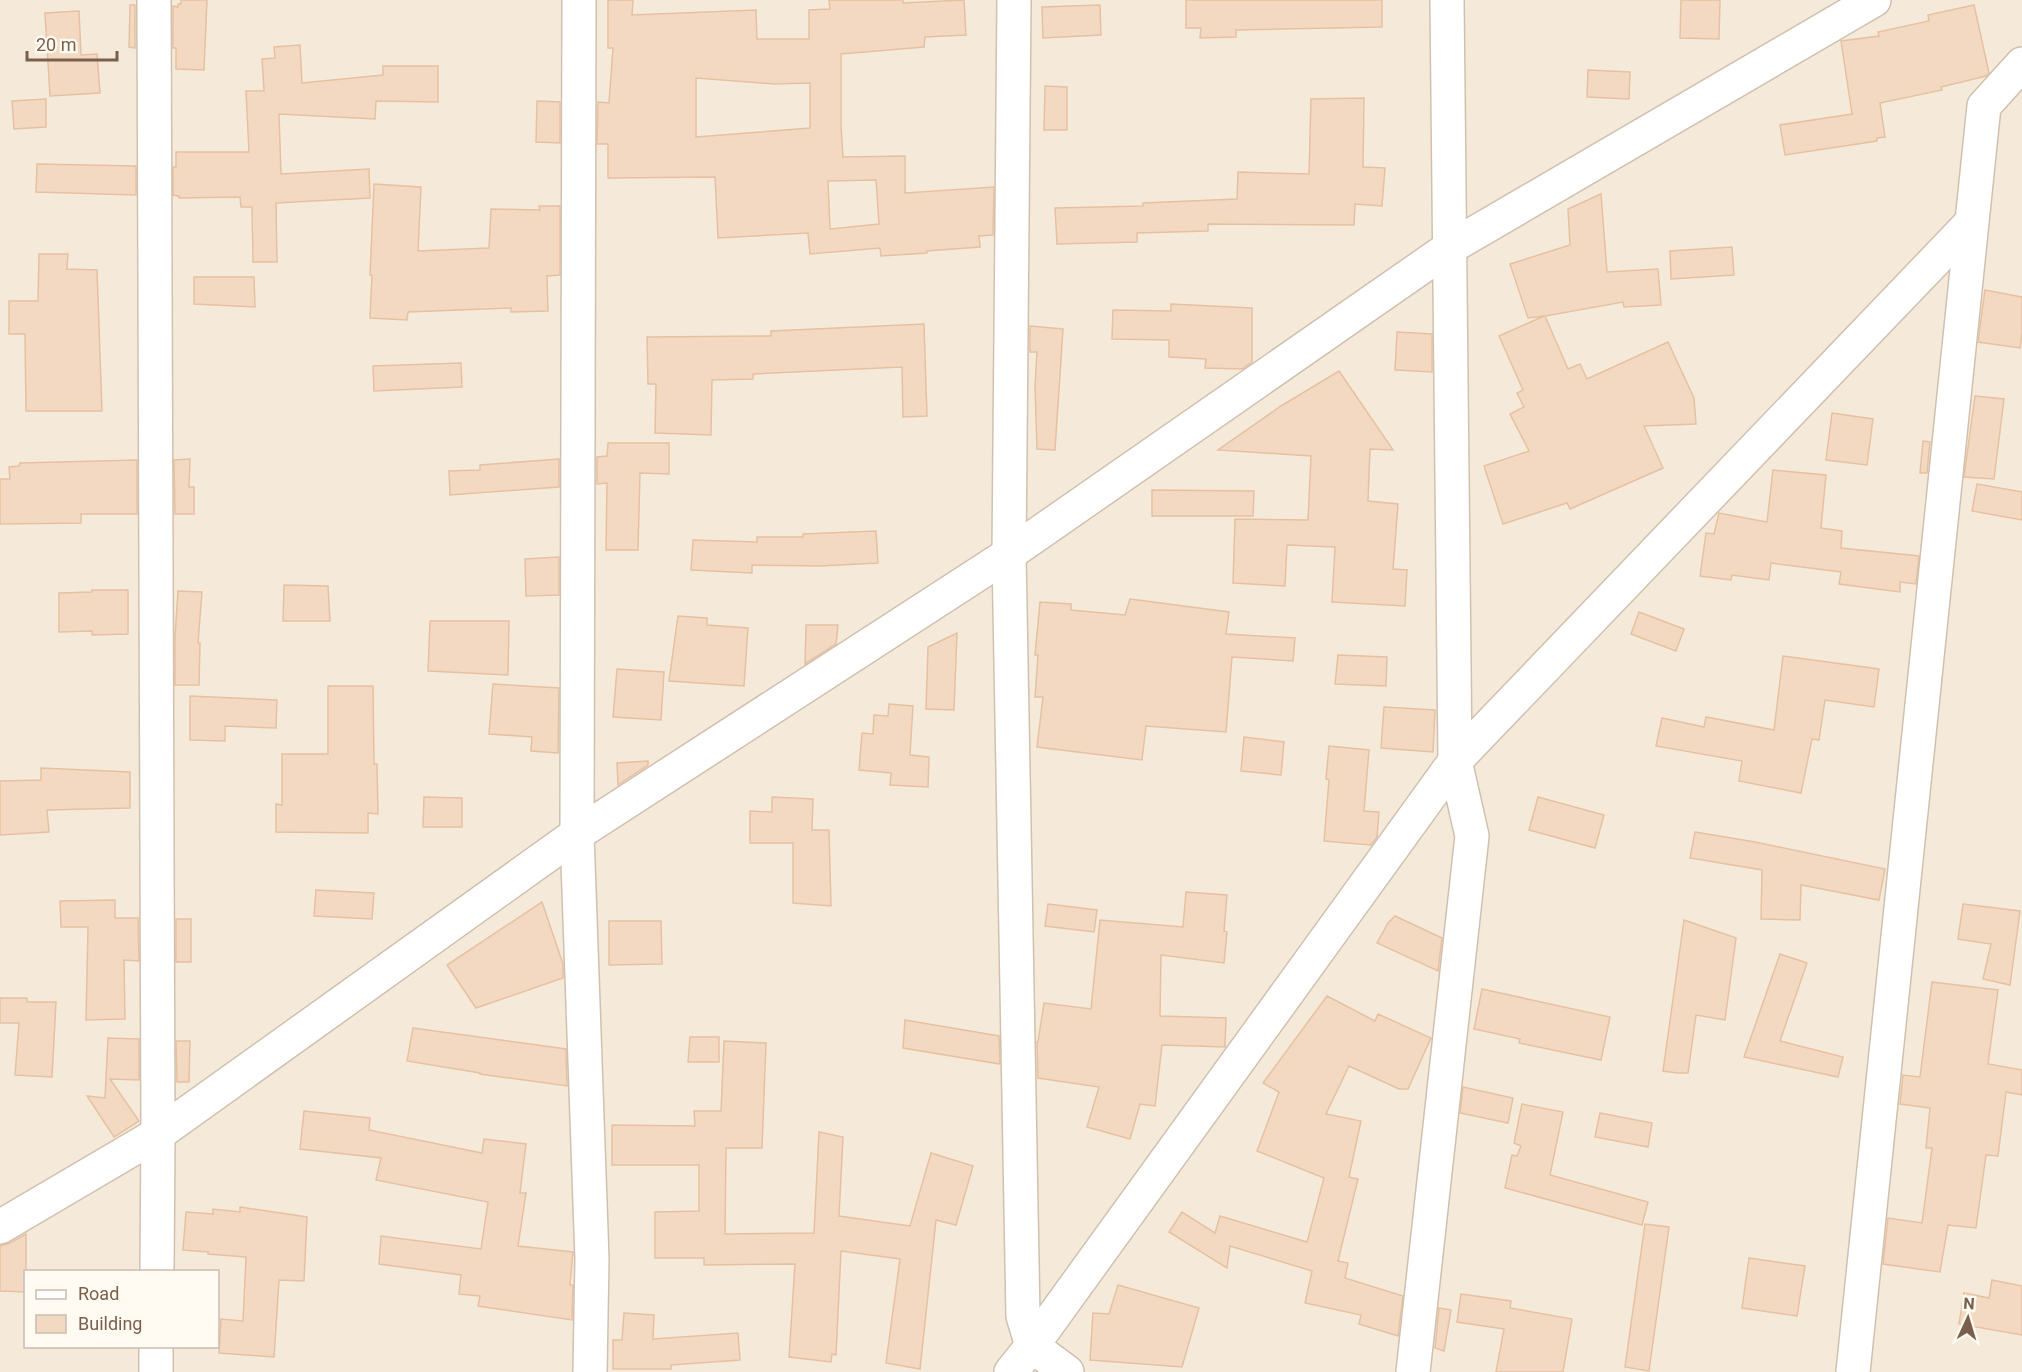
<svg xmlns="http://www.w3.org/2000/svg" width="2022" height="1372" font-family="Roboto,sans-serif">
	<style>
		.residential { fill: #f5ead9; fill-rule: evenodd }
		.building { fill: #f3d9c1; stroke: #e6c1a1; stroke-width: 1.5; fill-rule: evenodd }
		.lines { fill: none; stroke-linecap: round; stroke-linejoin: round }
		.minor-casing { stroke: #d1c0af; stroke-width: 36 }
		.minor { stroke: #fff; stroke-width: 33 }
	</style>
	<rect width="100%" height="100%" fill="#fdf7eb"/>
	<path class="residential" d="M0 0H2022V1372H0ZM26 1272H218V1346H26Z"/>
	<g class="building">
		<path d="M181 0H207L204 70 176 69V48H173V6L178 7V4H181Z"/>
		<path d="M608 0H633L632 15 756 10 757 39H809V10L830 9 829 0H903V3L964 0 966 35 925 37 924 47 841 54V125L843 157 905 156V193L994 187 993 235 979 236 980 247 927 251V253L881 256 880 248 810 254 808 233 718 238 715 177 608 178V144H597L598 102 609 103 613 48H608ZM696 78 774 84 810 83V128L696 137ZM876 180 879 224 830 229 828 181Z"/>
		<path d="M1186 0H1382V27L1236 30V37L1200 38 1201 28H1186Z"/>
		<path d="M1681 0H1720L1719 39 1680 38Z"/>
		<path d="M130 5H135V48L129 47Z"/>
		<path d="M1100 5 1101 35 1043 38 1042 7Z"/>
		<path d="M1974 5 1989 73 1986 76 1941 87 1942 90 1880 103 1885 137 1877 138V141L1785 155 1780 125 1852 114 1841 41 1879 36 1878 32 1929 21 1928 15Z"/>
		<path d="M79 11 81 55 97 54 100 93 50 96 45 13Z"/>
		<path d="M300 45 302 83 383 75V66H438V102L376 101 375 119 279 114 281 174 369 169 370 198 276 203 277 262H253L252 207H241L240 197 179 198V196L173 195V167H176V152H249L246 91H264L262 59 275 58 274 47Z"/>
		<path d="M1588 70 1630 72 1629 99 1587 97Z"/>
		<path d="M1045 86 1067 87V130H1044Z"/>
		<path d="M1364 98 1363 167 1385 168 1382 206 1355 204 1354 225 1208 224V231L1137 233V242L1057 244 1055 208 1143 206V203L1237 199 1238 172 1309 174 1311 99Z"/>
		<path d="M46 99V127L14 129 12 101Z"/>
		<path d="M537 101 560 102V143L536 142Z"/>
		<path d="M37 164 136 166V195L36 192Z"/>
		<path d="M374 184 421 187 418 251 489 248 491 209 540 210 539 206H560V275L547 276 548 311 511 312V308L408 312 407 320 370 318 372 275H370Z"/>
		<path d="M1601 194 1607 272 1658 269 1661 305 1624 307 1623 302 1545 316 1568 369 1580 364 1587 379 1668 342 1694 398 1696 424 1644 426 1663 468 1570 509 1567 503 1503 524 1484 466 1529 451 1510 414 1524 407 1517 393 1523 390 1499 336 1544 316 1528 318 1510 264 1570 245 1568 209Z"/>
		<path d="M1732 247 1734 275 1671 279 1670 251Z"/>
		<path d="M39 254H68L67 269 97 270 102 411H26L25 334H9V301H38Z"/>
		<path d="M194 277H254L255 307 194 304Z"/>
		<path d="M1985 290 2022 297V333L2020 348 1978 342Z"/>
		<path d="M1171 304 1252 308V362L1242 369 1205 368 1206 359 1169 357V340L1112 339 1113 310 1171 311Z"/>
		<path d="M924 324 927 416 903 417 902 367 753 374V379L712 380 711 435 655 433 656 384H648L647 337 771 336V331Z"/>
		<path d="M1030 326 1063 329 1055 450 1037 449 1035 387 1037 352H1030Z"/>
		<path d="M1397 332 1432 334V372L1395 370Z"/>
		<path d="M461 363 462 387 374 391 373 366Z"/>
		<path d="M1339 371 1393 450 1370 449 1368 501 1398 504 1393 569 1407 570 1405 606 1332 602 1335 547 1287 545 1285 586 1233 583 1235 519 1308 520 1311 456 1218 450 1281 406Z"/>
		<path d="M1975 396 2004 399 1994 479 1964 477Z"/>
		<path d="M1832 413 1873 419 1867 465 1826 460Z"/>
		<path d="M1923 441 1930 442 1927 473H1920Z"/>
		<path d="M608 443H669V474L640 473 638 550H606L607 483 597 484V457L607 456Z"/>
		<path d="M190 459 189 487H194V514H175L174 460Z"/>
		<path d="M559 459V487L450 495 449 471 480 470V465Z"/>
		<path d="M137 460V514H81V523L0 524V479H10L9 467 19 466 20 463Z"/>
		<path d="M1773 470 1826 475 1821 528 1842 531 1841 548 1919 556 1916 584 1900 582V592L1839 584 1841 572 1771 563 1769 580 1732 575 1731 580 1700 576 1706 533 1714 534 1719 513 1767 522Z"/>
		<path d="M1977 484 2022 492V520L1972 511Z"/>
		<path d="M1152 490 1254 491 1253 516H1152Z"/>
		<path d="M876 531 878 563 820 566 752 565V573L691 570 693 540 757 542V537H803V534Z"/>
		<path d="M559 557V595L526 596 525 559Z"/>
		<path d="M284 585 328 586 330 621H283Z"/>
		<path d="M92 590H128V634L92 635V631L59 632V593L92 592Z"/>
		<path d="M178 591 202 592 198 643H200L199 685H175V636Z"/>
		<path d="M1130 599 1229 612 1226 634 1295 638 1293 661 1232 657 1226 732 1146 726 1142 760 1037 747 1043 697H1035L1038 655H1035L1040 602 1071 604V610L1125 615Z"/>
		<path d="M1639 612 1684 629 1676 651 1631 634Z"/>
		<path d="M678 616 707 618V625L748 628 744 686 669 681Z"/>
		<path d="M430 621H509L508 675 428 671Z"/>
		<path d="M806 625H838L836 644 805 664Z"/>
		<path d="M957 633 954 710 926 709 928 647Z"/>
		<path d="M1338 655 1387 657 1386 686 1335 684Z"/>
		<path d="M1783 656 1879 669 1874 707 1825 700 1819 740 1812 739 1801 793 1739 781 1742 761 1656 746 1662 718 1704 727 1706 717 1774 730Z"/>
		<path d="M617 669 664 672 661 720 613 717Z"/>
		<path d="M493 684 559 688 558 753 531 751 532 737 489 734Z"/>
		<path d="M328 686H373L374 764H377L378 814 368 813V833L276 832V804L282 805V754H328Z"/>
		<path d="M190 696 277 700 276 728 225 726V741L190 740Z"/>
		<path d="M889 704 913 706 910 755 929 757 928 787 890 785 891 773 859 770 862 733 873 734 874 715 888 716Z"/>
		<path d="M1384 707 1435 710 1433 752 1381 748Z"/>
		<path d="M1244 737 1284 742 1281 775 1241 771Z"/>
		<path d="M1329 746 1369 750 1364 811 1379 812 1377 837 1371 845 1324 841 1329 780 1326 779Z"/>
		<path d="M648 761V765L618 785 617 763Z"/>
		<path d="M41 768 130 772V808L47 810 49 832 0 835V781L41 780Z"/>
		<path d="M424 797 462 798V827H423Z"/>
		<path d="M772 797 813 799 812 830H829L831 906 793 903V843H750V811L772 812Z"/>
		<path d="M1538 797 1604 815 1595 848 1529 830Z"/>
		<path d="M1695 832 1755 842 1885 869 1879 900 1801 885 1800 920 1761 919 1762 870 1690 858Z"/>
		<path d="M316 890 374 893 372 919 314 916Z"/>
		<path d="M1186 892 1227 895 1224 931 1227 932 1224 963 1161 955 1160 1016 1226 1018 1225 1047 1162 1045 1155 1106 1140 1104 1130 1139 1087 1127 1099 1087 1038 1078 1037 1042H1038L1044 1003 1091 1009 1100 920 1183 927Z"/>
		<path d="M115 900V918H138L139 961 124 960 125 1019 86 1020 88 927H61L60 901Z"/>
		<path d="M542 902 563 964V978L476 1008 447 965Z"/>
		<path d="M1048 904 1097 910 1094 932 1045 926Z"/>
		<path d="M1963 904 2020 911 2010 985 1983 979 1991 944 1958 939Z"/>
		<path d="M1395 916 1442 938 1438 971 1377 943 1388 923Z"/>
		<rect x="176" y="919" width="15" height="43"/>
		<path d="M1684 920 1736 938 1725 1020 1696 1015 1688 1073H1677L1663 1071Z"/>
		<path d="M609 921H661L662 964 609 965Z"/>
		<path d="M1780 954 1807 963 1780 1041 1843 1057 1838 1077 1744 1057Z"/>
		<path d="M1932 982 1998 990 1988 1064 2022 1070V1095L2006 1092 1998 1156 1986 1155 1976 1228 1948 1225 1940 1272 1883 1264 1888 1218 1922 1223 1932 1148H1926L1930 1108 1900 1104 1903 1075 1920 1077Z"/>
		<path d="M1482 989 1610 1017 1601 1060 1519 1043 1520 1039 1474 1029Z"/>
		<path d="M1327 996 1375 1021 1378 1014 1431 1038 1408 1089H1399L1349 1066 1326 1114 1361 1121 1349 1177 1358 1179 1338 1261 1348 1263 1345 1278 1403 1296 1398 1336 1359 1324 1361 1315 1305 1303 1312 1271 1230 1246 1227 1268 1169 1232 1182 1212 1215 1233 1220 1216 1307 1242 1324 1178 1257 1151 1279 1092 1263 1083Z"/>
		<path d="M0 998H27V1002H56L52 1077 15 1075 19 1023H0Z"/>
		<path d="M905 1020 999 1036 1000 1064 903 1048Z"/>
		<path d="M413 1028 566 1049 567 1086 480 1074V1073L407 1061Z"/>
		<path d="M690 1037H719V1062H688Z"/>
		<path d="M108 1038 139 1039V1080L110 1079 139 1121 114 1137 87 1096 105 1098Z"/>
		<path d="M176 1041H190L189 1082H177Z"/>
		<path d="M724 1041 766 1043 762 1148H726L725 1234 814 1233 819 1132 843 1137 839 1216 910 1226 931 1153 973 1166 956 1225 936 1220 920 1369 886 1363 900 1259 841 1251 836 1355 832 1354 831 1362 789 1357 795 1264 704 1265V1258H655V1212L699 1211V1165H612V1125L695 1126 694 1111H721Z"/>
		<path d="M1463 1087 1513 1098 1508 1123 1460 1113Z"/>
		<path d="M1522 1104 1563 1112 1550 1175 1648 1202 1642 1225 1505 1188 1512 1155 1517 1156 1521 1146 1514 1143Z"/>
		<path d="M304 1111 370 1118 369 1130 482 1153 484 1139 526 1144 520 1193H526L518 1246 573 1252 570 1285H573L572 1320 478 1306 480 1296 459 1294 461 1275 379 1264 381 1236 481 1249 488 1202 376 1180 381 1158 300 1149Z"/>
		<path d="M1600 1113 1652 1123 1648 1147 1595 1137Z"/>
		<path d="M240 1207 307 1217 304 1281 279 1280 274 1357 219 1353 221 1319 243 1321 246 1257 208 1254V1252L183 1250 186 1212 213 1214V1209L240 1212Z"/>
		<path d="M1645 1224 1669 1227 1649 1371 1625 1367Z"/>
		<path d="M26 1234V1292L0 1291V1246L10 1243Z"/>
		<path d="M1749 1258 1805 1266 1797 1316 1742 1308Z"/>
		<path d="M1992 1280 2022 1286V1335L1959 1324 1964 1293 1989 1298Z"/>
		<path d="M1118 1285 1199 1308 1182 1367 1090 1360 1093 1313 1109 1314Z"/>
		<path d="M1461 1294 1511 1301 1510 1308 1572 1319 1563 1372H1496L1504 1329 1457 1322Z"/>
		<path d="M1439 1308 1451 1310 1444 1351 1435 1348Z"/>
		<path d="M624 1313 654 1315 653 1339 738 1333 740 1360 671 1365V1369H613V1340H622Z"/>
	</g>
	<g class="lines">
		<g class="minor-casing">
			<g id="minor">
				<path d="M154 0 158 1134 157 1272"/>
				<path d="M579 0 577 834 592 1259 590 1372"/>
				<path d="M1014 0 1009 554 1023 1316 1032 1346 1067 1372"/>
				<path d="M0 1227 158 1134 577 834 1009 554 1449 248 1874 0"/>
				<path d="M156 1372V1346"/>
				<path d="M1011 1372 1032 1346 1455 761 1971 223"/>
				<path d="M1413 1372 1472 836 1455 761 1447 0"/>
				<path d="M1853 1372 1984 106 2022 64"/>
			</g>
		</g>
		<use href="#minor" class="minor"/>
	</g>
	<rect x="24" y="1270" width="195" height="78" fill="#fffbf2" stroke="#cabdb0" stroke-width="1.5"/>
	<rect x="36" y="1290" width="30" height="9" fill="#ffffff" stroke="#cabdb0" stroke-width="1.5"/>
	<text x="78" y="1300" font-size="18" fill="#7a604c">Road</text>
	<rect x="36" y="1315" width="30" height="18" fill="#f3d9c1" stroke="#cabdb0" stroke-width="1.5"/>
	<text x="78" y="1330" font-size="18" fill="#7a604c">Building</text>
	<g transform="translate(1968 1318) rotate(4)" stroke="#fffbf2" stroke-width="4.5" paint-order="stroke">
	<path d="M0-4.5L10 22L0 15L-10 22Z" fill="#7a604c"/>
	<text y="-9" font-size="16" font-weight="bold" text-anchor="middle" fill="#7a604c">N</text>
	</g>
	<path d="M27 51v9h90v-9" fill="none" stroke="#7a604c" stroke-width="3"/>
	<text x="36" y="51" font-size="18" fill="#7a604c" stroke="#fffbf2" stroke-width="4.5" paint-order="stroke">20 m</text>
</svg>
